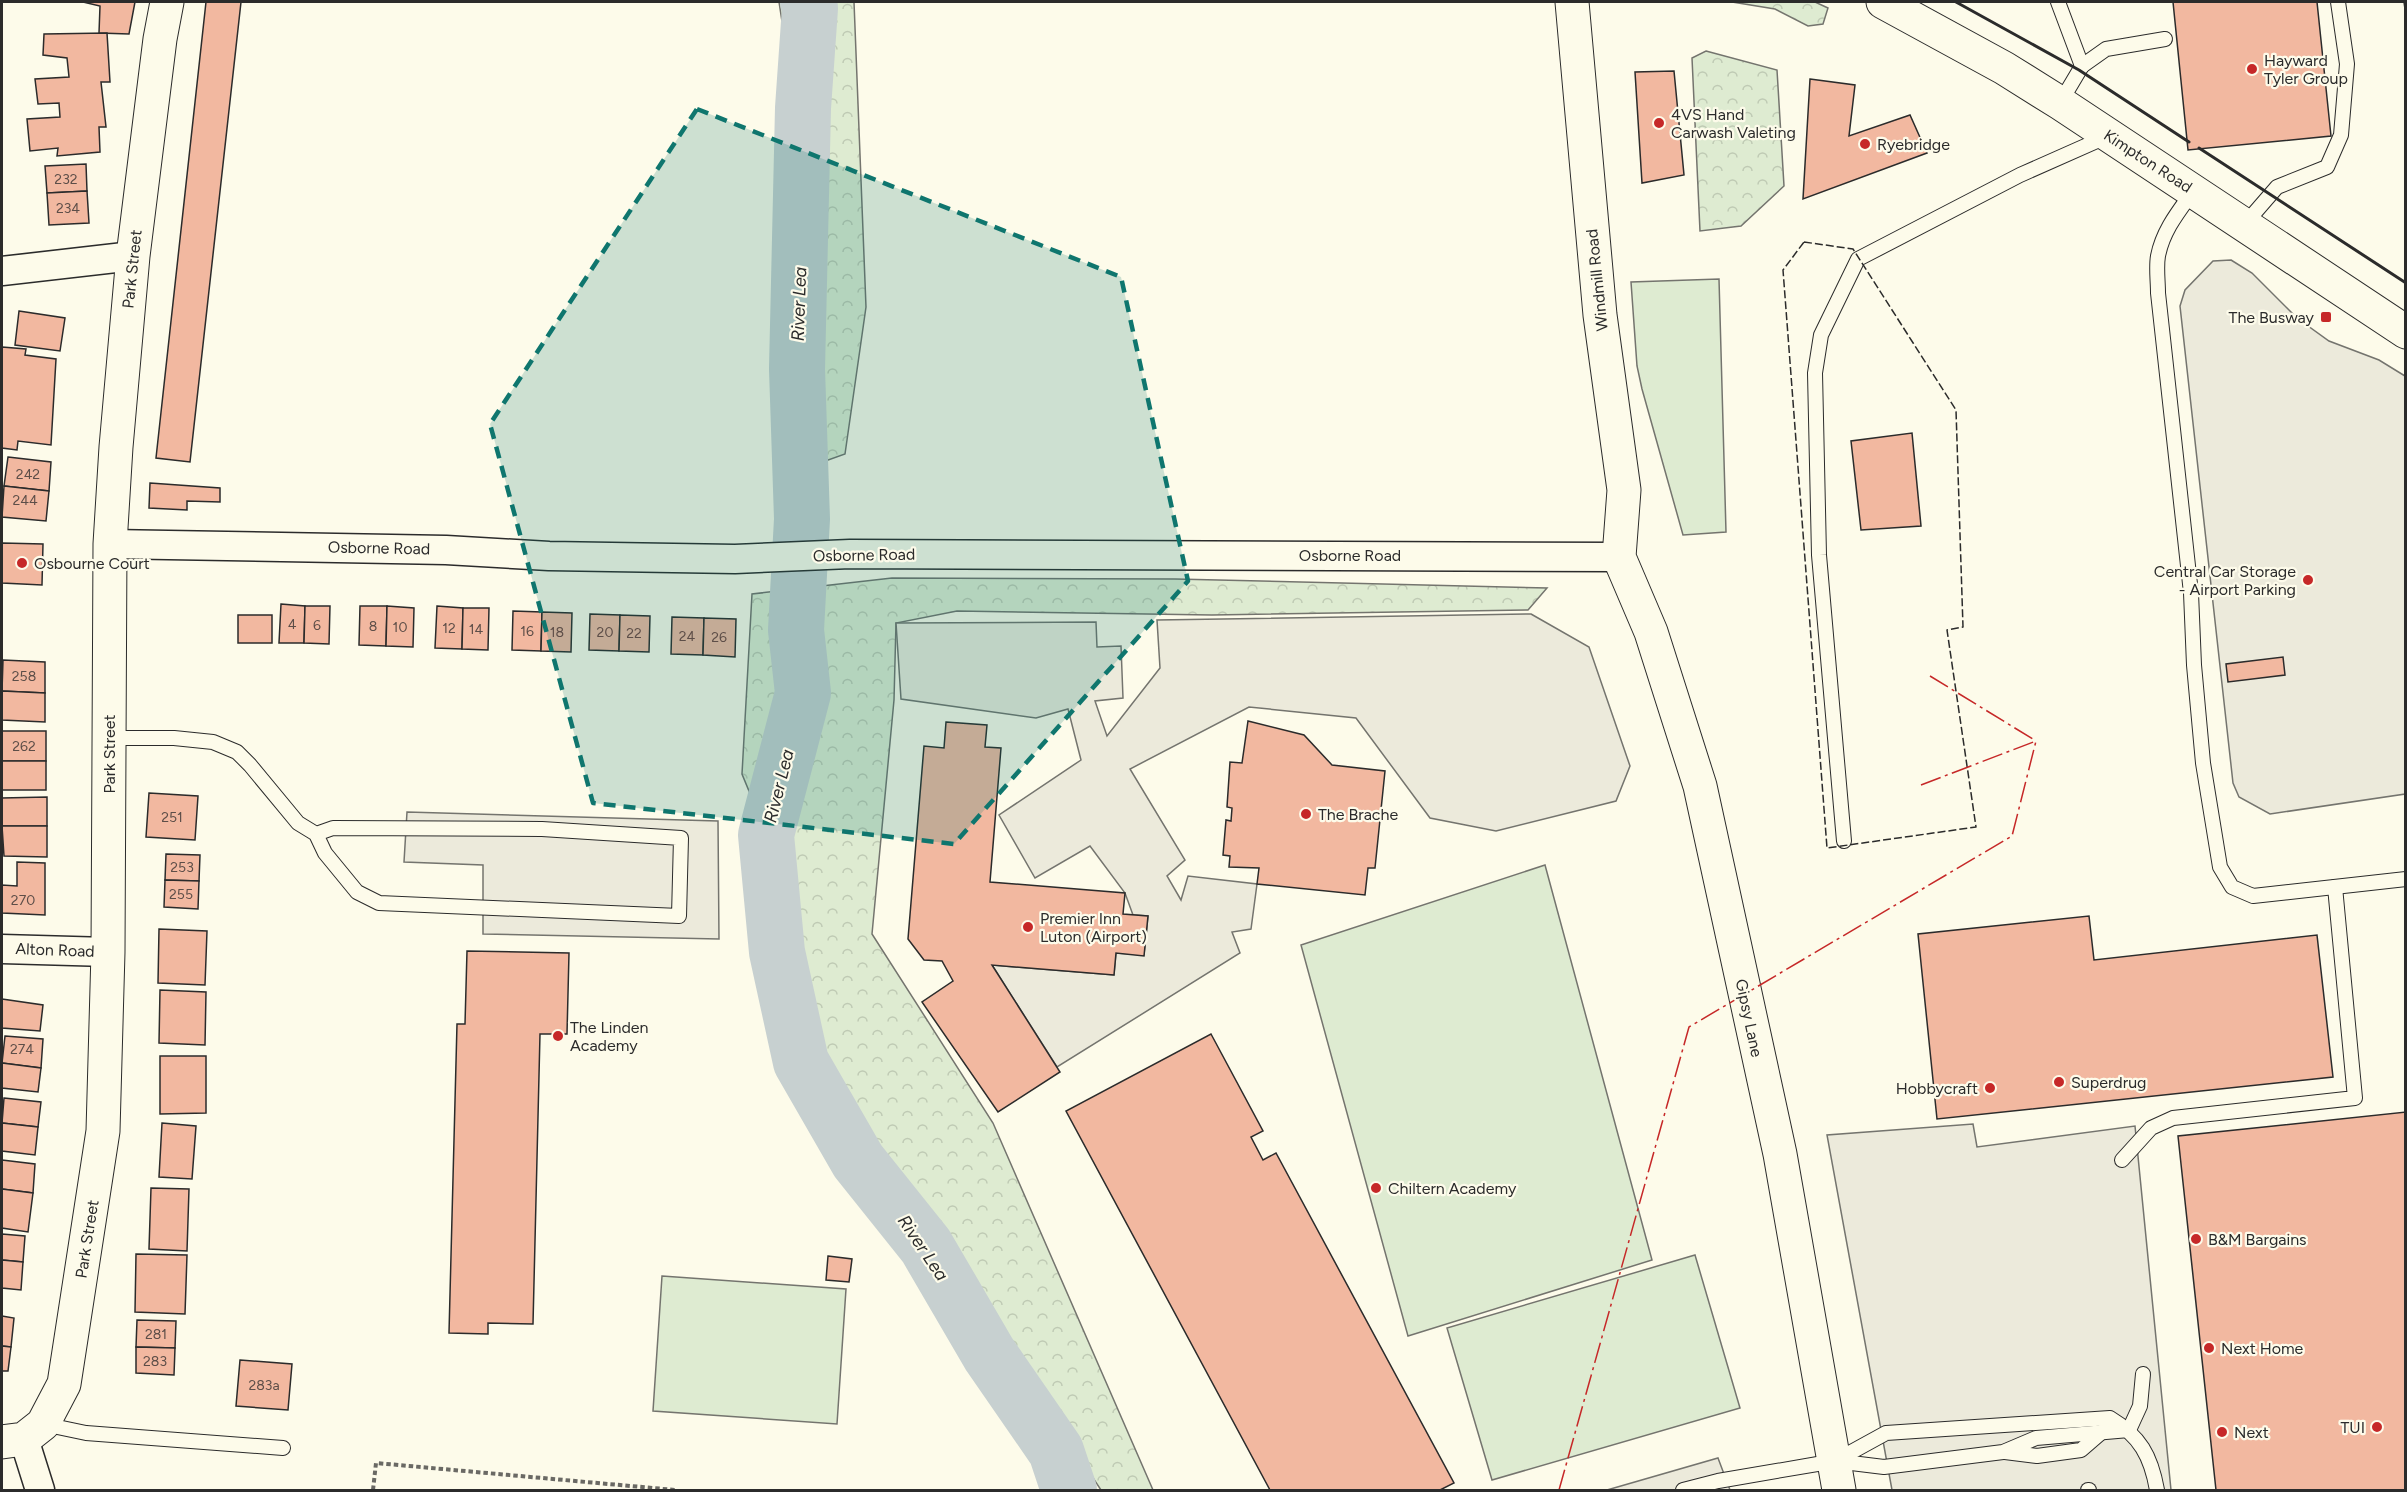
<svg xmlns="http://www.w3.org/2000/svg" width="2407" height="1492" font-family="Figtree,sans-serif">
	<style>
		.green { fill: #deebd1; stroke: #74746e; stroke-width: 1.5 }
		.forest { fill: url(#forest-crowns); stroke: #74746e; stroke-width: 1.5 }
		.parking { fill: #eceadb; stroke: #74746e; stroke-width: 1.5 }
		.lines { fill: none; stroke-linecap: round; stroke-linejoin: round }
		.river { stroke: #c7d0d0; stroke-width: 56 }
		.building { fill: #f2b8a0; stroke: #2b2b2b; stroke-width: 1.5 }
		.lane-casing { stroke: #2b2b2b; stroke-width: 16 }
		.street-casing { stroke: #2b2b2b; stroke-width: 31 }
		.secondary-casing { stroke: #2b2b2b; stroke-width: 35 }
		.highway-casing { stroke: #2b2b2b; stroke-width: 35 }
		.path { stroke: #6a6964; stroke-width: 4; stroke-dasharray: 4.5 3; stroke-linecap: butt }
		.lane { stroke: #fdfbea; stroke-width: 14 }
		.street { stroke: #fdfbea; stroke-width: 28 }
		.secondary { stroke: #fdfbea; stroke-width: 33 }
		.highway { stroke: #fdfbea; stroke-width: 33 }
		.fence { stroke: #2b2b2b; stroke-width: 1.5; stroke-dasharray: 8 3; stroke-linecap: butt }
		.wall { stroke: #2b2b2b; stroke-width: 3 }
		.power { stroke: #c62828; stroke-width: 1.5; stroke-dasharray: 21 4.5 3 4.5; stroke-linecap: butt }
		.marked { fill: #0f766e; fill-opacity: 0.2; stroke: #0f766e; stroke-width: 4.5; stroke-dasharray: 12 8; stroke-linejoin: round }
		.poi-dot { fill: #c62828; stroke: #fdfbea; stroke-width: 2 }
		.labels { text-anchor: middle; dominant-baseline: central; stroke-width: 4.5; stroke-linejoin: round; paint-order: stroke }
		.number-label { font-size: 14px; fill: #5d4e48 }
		.poi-label { font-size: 16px; fill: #2b2b2b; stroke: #fdfbea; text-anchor: start }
		.street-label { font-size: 16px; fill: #2b2b2b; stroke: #fdfbea }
		.water-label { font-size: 18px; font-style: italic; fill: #2b2b2b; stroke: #fdfbea }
	</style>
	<defs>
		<pattern id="forest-crowns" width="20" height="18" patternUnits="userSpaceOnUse" patternTransform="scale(1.5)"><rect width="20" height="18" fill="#deebd1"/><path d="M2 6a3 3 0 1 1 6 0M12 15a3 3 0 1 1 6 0" fill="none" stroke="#bfcab4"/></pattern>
	</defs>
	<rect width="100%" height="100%" fill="#fdfbea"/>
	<g class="green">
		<path d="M1719 279 1726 532 1683 535 1642 389 1637 366 1631 282Z"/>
		<path d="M1545 865 1652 1260 1408 1336 1301 945Z"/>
		<path d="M1695 1255 1740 1408 1492 1480 1447 1328Z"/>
		<path d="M662 1276 846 1289 837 1424 653 1411Z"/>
	</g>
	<g class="forest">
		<path d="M779 2H854L866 307 845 454 817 464 788 462 778 404 787 54Z"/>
		<path d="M1732 2H1815L1828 8 1823 24 1808 26 1775 9Z"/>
		<path d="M1706 51 1777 70 1784 186 1741 226 1700 231 1692 58Z"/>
		<path d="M892 578 1175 579 1547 588 1528 610 1212 615 957 611 896 623 894 700 872 934 993 1123 1153 1490H1101L829 1082 747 876 751 796 742 774 752 594Z"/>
	</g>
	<g class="parking">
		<path d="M2231 260 2252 273 2297 318 2329 341 2379 360 2405 376V794L2270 814 2239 797 2233 783 2180 306 2185 290 2213 261Z"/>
		<path d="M1531 614 1589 647 1630 766 1616 801 1496 831 1430 818 1356 718 1249 707 1130 769 1185 860 1167 876 1181 900 1188 876 1257 884 1251 929 1232 932 1240 953 1057 1067 992 965 1114 975 1116 953 1144 955 1148 916 1133 915 1125 893 1090 846 1035 878 999 815 1081 760 1068 709 1036 718 901 699 896 623 1096 622 1097 647 1121 646 1123 698 1095 701 1107 736 1160 668 1157 620Z"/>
		<path d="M407 812 718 821 719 939 483 934V865L404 862Z"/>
		<path d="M1973 1124 1977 1147 2135 1126 2171 1490H1892L1827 1135Z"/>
		<path d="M1718 1458 1730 1490H1607Z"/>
	</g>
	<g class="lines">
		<path class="river" d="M808 2 810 8 803 108 797 369 802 519 796 630 803 693 766 835 777 952 801 1062 858 1161 926 1246 989 1354 1056 1451 1069 1490"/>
	</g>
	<g class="building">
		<path d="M83 2H135L129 34 99 33 100 6Z"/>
		<path d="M206 2H241L190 462 156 458Z"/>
		<path d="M2173 2H2317L2331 136 2188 150Z"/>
		<path d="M107 33 110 82H101L106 127H99L100 152 57 156 58 148 30 151 27 119 60 117 59 103 38 104 35 79 69 77 67 58 43 55 44 34Z"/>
		<path d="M1674 71 1684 175 1642 183 1635 72Z"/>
		<path d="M1810 79 1855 85 1849 136 1910 115 1927 153 1803 199Z"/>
		<path d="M86 164 87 191 47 193 45 166Z"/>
		<path d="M87 191 89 223 49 225 47 193Z"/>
		<path d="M19 311 65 318 60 351 15 345Z"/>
		<path d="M2 347 26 349 25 355 56 359 51 445 18 441 17 450 2 448Z"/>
		<path d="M1912 433 1921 526 1861 530 1851 441Z"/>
		<path d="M8 457 51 462 49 491 4 486Z"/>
		<path d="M150 483 220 488V502L187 501V510L149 508Z"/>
		<path d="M4 486 49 491 46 521 2 517Z"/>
		<path d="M2 543 43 544 42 585 2 583Z"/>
		<path d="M281 604 305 606 304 643H279Z"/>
		<path d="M305 606H330L329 644 304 643Z"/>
		<path d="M360 606H387L386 646 359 645Z"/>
		<path d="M387 606 414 608 413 647 386 646Z"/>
		<path d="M437 606 463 608 462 649 435 648Z"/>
		<path d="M463 608H489L488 650 462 649Z"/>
		<path d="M513 611 542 612 541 651 512 650Z"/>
		<path d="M542 612 572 613 571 652 541 651Z"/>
		<path d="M590 614 620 615 619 651 589 650Z"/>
		<rect x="238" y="615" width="34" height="28"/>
		<path d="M620 615 650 616 649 652 619 651Z"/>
		<path d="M672 617 704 618 703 655 671 654Z"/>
		<path d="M704 618 736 619 735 657 703 655Z"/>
		<path d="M2283 657 2285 675 2228 682 2226 664Z"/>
		<path d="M3 660 45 662V693L2 691Z"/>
		<path d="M2 691 45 693V722L2 720Z"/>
		<path d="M1248 721 1304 735 1332 765 1385 771 1375 868H1368L1365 895 1257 884 1259 868 1229 867 1230 856 1223 855 1226 820 1231 821 1232 808 1227 807 1230 762 1242 763Z"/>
		<path d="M946 722 987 725 985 747 1001 748 990 882 1125 893 1123 914 1148 916 1144 956 1116 953 1114 975 992 965 1060 1072 998 1112 922 1002 953 981 942 961 924 960 908 939 924 746 944 748Z"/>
		<rect x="2" y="731" width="44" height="30"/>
		<rect x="2" y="761" width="44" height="29"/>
		<path d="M149 793 198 796 195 840 146 837Z"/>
		<path d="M47 797V826H2V798Z"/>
		<path d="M2 826H47V857L4 856Z"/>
		<path d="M166 854 200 855 199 881 165 880Z"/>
		<path d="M17 862 45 863V915L2 913V885L17 886Z"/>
		<path d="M165 880 199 881 198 909 164 907Z"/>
		<path d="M2089 916 2094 960 2317 935 2333 1077 1937 1119 1918 934Z"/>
		<path d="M159 929 207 931 205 985 158 983Z"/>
		<path d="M467 951 569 953 567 1034H540L533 1324 488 1323V1334L449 1333 457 1024H465Z"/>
		<path d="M160 990 206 992 205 1045 159 1043Z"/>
		<path d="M2 999 43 1005 40 1031 2 1028Z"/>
		<path d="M1211 1034 1263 1131 1251 1137 1263 1160 1276 1153 1454 1483 1440 1490H1270L1066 1111Z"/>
		<path d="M5 1036 43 1039 41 1068 2 1063Z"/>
		<path d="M160 1056H206V1113L160 1114Z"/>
		<path d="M2 1063 41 1068 38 1092 2 1088Z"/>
		<path d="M4 1098 41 1102 38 1127 2 1123Z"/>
		<path d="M2406 1112V1490H2216L2178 1136Z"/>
		<path d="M2 1123 38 1127 35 1155 2 1151Z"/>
		<path d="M162 1123 196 1126 192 1179 159 1177Z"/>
		<path d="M2 1160 35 1164 33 1193 2 1189Z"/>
		<path d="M151 1188 189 1189 187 1251 149 1249Z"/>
		<path d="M2 1189 33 1193 28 1232 2 1228Z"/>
		<path d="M2 1234 25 1236 23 1262 2 1260Z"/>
		<path d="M136 1254 187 1255 185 1314 135 1312Z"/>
		<path d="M828 1256 852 1259 849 1282 826 1280Z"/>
		<path d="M2 1260 23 1262 21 1290 2 1288Z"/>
		<path d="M2 1316 14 1318 11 1347 2 1346Z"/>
		<path d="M137 1320 176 1321 175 1348 136 1347Z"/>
		<path d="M2 1346 11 1347 8 1371H2Z"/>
		<path d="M136 1347 175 1348 174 1375 136 1373Z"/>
		<path d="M240 1360 292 1364 288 1410 236 1406Z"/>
	</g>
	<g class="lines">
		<g class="lane-casing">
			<g id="lane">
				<path d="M2058 2 2082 66 2060 103"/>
				<path d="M2082 66 2106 49 2165 39"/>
				<path d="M2194 190C2179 211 2163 230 2158 256 2156 267 2158 281 2158 293L2191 593 2194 665 2203 763 2220 867 2232 887 2253 896 2406 879"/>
				<path d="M2244 225 2277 187 2327 167 2341 135 2347 64 2338 2"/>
				<path d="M109 738H174L213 742 237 752 250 765 298 823 316 834 325 853 357 892 379 903 679 916 681 838 542 829 333 828 316 834"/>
				<path d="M1844 841 1819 555 1815 373 1821 335 1858 259 2020 175 2108 136"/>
				<path d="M2122 1160 2151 1128 2173 1118 2355 1098 2335 887"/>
				<path d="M43 1424 86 1433 283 1448"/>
				<path d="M2129 1430 2140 1406 2143 1374"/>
				<path d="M2005 1452 2037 1456 2081 1450 2103 1431"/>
				<path d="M1835 1461 1886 1433 2110 1418C2140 1436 2151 1456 2157 1490"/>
				<path d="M1683 1490 1718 1481 1835 1461 1884 1467 2003 1452 2036 1438 2129 1430"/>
				<path d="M2088 1490H2089"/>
			</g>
		</g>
		<g class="street-casing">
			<g id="street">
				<path d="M2 271 133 256"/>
				<path d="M110 544 446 550 549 556 735 559 850 554 1619 557"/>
				<path d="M2 949 108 952"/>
				<path d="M24 1439 40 1490"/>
			</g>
		</g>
		<g class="secondary-casing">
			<g id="secondary">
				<path d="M1572 2 1600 315 1624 490 1619 557 1651 632 1700 786 1780 1154 1839 1490"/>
				<path d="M2 1442 24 1439 43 1424 64 1384 103 1131 108 952 110 544 116 447 133 256 160 39 167 2"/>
			</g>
		</g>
		<g class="highway-casing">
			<path id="highway" d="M1883 2 2004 68 2060 103 2406 332"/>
		</g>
		<path class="path" d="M373 1490 376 1463 675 1490"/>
		<use href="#lane" class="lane"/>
		<use href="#street" class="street"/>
		<use href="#secondary" class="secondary"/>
		<use href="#highway" class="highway"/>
		<g class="fence">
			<path d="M2404 2 2406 16"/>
			<path d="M1804 242 1853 249 1956 410 1963 627 1947 630 1976 827 1827 848 1783 270Z"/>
		</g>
		<g class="wall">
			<path d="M1956 2 2079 70 2189 142"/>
			<path d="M2199 148 2406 283"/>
		</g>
		<g class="power">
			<path d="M1930 676 2036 741"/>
			<path d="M1921 785 2036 741"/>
			<path d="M1559 1490 1689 1027 2012 836 2036 741"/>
		</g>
	</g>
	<path class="marked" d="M697 109 1121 277 1188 581 954 844 593 803 490 424Z"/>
	<g class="poi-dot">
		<circle cx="2252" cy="69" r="6"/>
		<circle cx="1659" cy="123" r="6"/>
		<circle cx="1865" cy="144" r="6"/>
		<rect x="2320" y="311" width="12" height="12" rx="3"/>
		<circle cx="22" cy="563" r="6"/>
		<circle cx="2308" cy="580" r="6"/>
		<circle cx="1306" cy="814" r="6"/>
		<circle cx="1028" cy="927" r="6"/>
		<circle cx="558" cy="1036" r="6"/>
		<circle cx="2059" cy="1082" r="6"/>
		<circle cx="1990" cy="1088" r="6"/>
		<circle cx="1376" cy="1188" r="6"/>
		<circle cx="2196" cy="1239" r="6"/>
		<circle cx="2209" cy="1348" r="6"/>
		<circle cx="2377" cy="1427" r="6"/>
		<circle cx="2222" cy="1432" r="6"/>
	</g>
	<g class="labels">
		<g class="number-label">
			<text x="66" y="179">232</text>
			<text x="68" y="208">234</text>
			<text x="28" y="474">242</text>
			<text x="25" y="500">244</text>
			<text x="292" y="624">4</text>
			<text x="317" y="625">6</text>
			<text x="373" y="626">8</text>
			<text x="400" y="627">10</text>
			<text x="449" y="628">12</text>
			<text x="476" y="629">14</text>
			<text x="527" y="631">16</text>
			<text x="557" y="632">18</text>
			<text x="605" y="632">20</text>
			<text x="634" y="633">22</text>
			<text x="687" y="636">24</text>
			<text x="719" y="637">26</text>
			<text x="24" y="676">258</text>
			<text x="24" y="746">262</text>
			<text x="172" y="817">251</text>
			<text x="182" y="867">253</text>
			<text x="181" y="894">255</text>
			<text x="23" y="900">270</text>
			<text x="22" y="1049">274</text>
			<text x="156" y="1334">281</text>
			<text x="155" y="1361">283</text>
			<text x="264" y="1385">283a</text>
		</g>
		<g class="poi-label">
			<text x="2264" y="60">Hayward<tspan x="2264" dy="18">Tyler Group</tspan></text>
			<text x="1671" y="114">4VS Hand<tspan x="1671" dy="18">Carwash Valeting</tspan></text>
			<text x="1877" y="144">Ryebridge</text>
			<text x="2314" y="317" text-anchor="end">The Busway</text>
			<text x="34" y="563">Osbourne Court</text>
			<text x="2296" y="571" text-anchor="end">Central Car Storage<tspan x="2296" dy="18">- Airport Parking</tspan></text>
			<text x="1318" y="814">The Brache</text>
			<text x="1040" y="918">Premier Inn<tspan x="1040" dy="18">Luton (Airport)</tspan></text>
			<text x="570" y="1027">The Linden<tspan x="570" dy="18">Academy</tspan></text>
			<text x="2071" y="1082">Superdrug</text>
			<text x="1978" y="1088" text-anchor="end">Hobbycraft</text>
			<text x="1388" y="1188">Chiltern Academy</text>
			<text x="2208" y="1239">B&amp;M Bargains</text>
			<text x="2221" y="1348">Next Home</text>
			<text x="2365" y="1427" text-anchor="end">TUI</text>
			<text x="2234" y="1432">Next</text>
		</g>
		<g class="street-label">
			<text transform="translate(2148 161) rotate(33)">Kimpton Road</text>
			<text transform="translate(132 269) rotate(-84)">Park Street</text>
			<text transform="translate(1597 280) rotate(-96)">Windmill Road</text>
			<text transform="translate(379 548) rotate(1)">Osborne Road</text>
			<text transform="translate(864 555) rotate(-1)">Osborne Road</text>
			<text x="1350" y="555">Osborne Road</text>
			<text transform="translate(109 754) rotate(-90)">Park Street</text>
			<text transform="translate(55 950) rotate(2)">Alton Road</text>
			<text transform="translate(1749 1018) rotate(78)">Gipsy Lane</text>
			<text transform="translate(87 1239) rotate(-81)">Park Street</text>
		</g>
		<g class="water-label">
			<text transform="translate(799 304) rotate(-88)">River Lea</text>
			<text transform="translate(779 786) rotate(-76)">River Lea</text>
			<text transform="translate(923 1248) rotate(56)">River Lea</text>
		</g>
	</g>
	<rect width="2407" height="1492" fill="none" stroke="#2b2b2b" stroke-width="6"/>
</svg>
